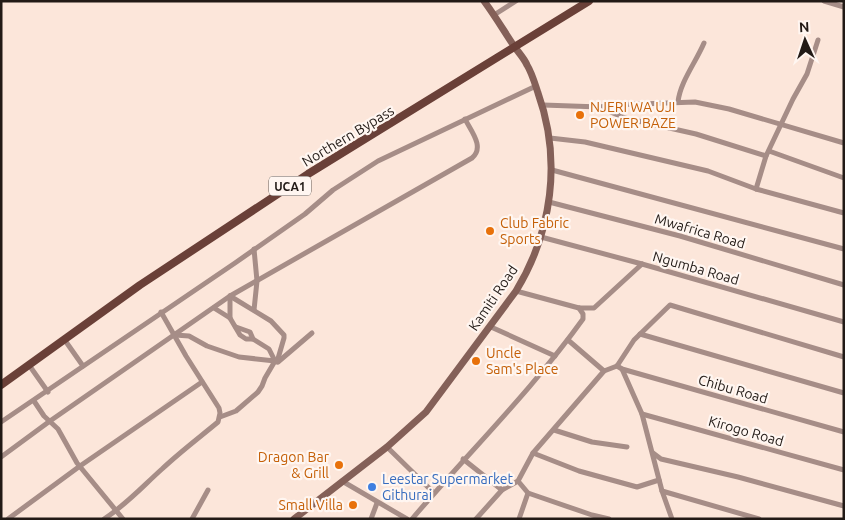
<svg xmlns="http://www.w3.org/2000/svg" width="845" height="520" font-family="Ubuntu,sans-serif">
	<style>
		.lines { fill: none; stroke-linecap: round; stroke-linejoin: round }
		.street { stroke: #a68d87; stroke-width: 5 }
		.secondary { stroke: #846058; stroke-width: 7 }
		.primary { stroke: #6a4038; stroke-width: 8 }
		.food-dot { fill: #e8710a; stroke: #fff6f1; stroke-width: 2 }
		.shop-dot { fill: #3f7fe0; stroke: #fff6f1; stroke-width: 2 }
		.labels { text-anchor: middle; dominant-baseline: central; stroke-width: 4.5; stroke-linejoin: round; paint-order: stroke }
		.shield { fill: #fff6f1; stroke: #645c58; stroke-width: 1 }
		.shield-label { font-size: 12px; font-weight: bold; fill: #221a16 }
		.food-label { font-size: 14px; fill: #c56008; stroke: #fff6f1; text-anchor: start }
		.street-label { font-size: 14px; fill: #221a16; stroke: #fff6f1 }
		.shop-label { font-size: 14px; fill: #366cbe; stroke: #fff6f1; text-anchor: start }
	</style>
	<rect width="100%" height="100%" fill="#fce6da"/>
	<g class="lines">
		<g class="street">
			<path d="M824 1 844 7"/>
			<path d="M494 15 516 1"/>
			<path d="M678 102C680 82 696 62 704 43"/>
			<path d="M543 105 600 107 612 105 695 102 729 109 844 143"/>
			<path d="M601 108 625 118 696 134 766 156"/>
			<path d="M550 138 585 142 708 171 756 189 844 213"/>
			<path d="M769 151 844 178"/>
			<path d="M552 170 844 249"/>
			<path d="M756 189 766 156 793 99 807 74 818 40"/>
			<path d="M549 202 680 236 844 285"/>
			<path d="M541 237 642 264 844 322"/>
			<path d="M516 291 579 308H594L642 264"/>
			<path d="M214 308 230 318 240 335 246 339H253L269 349 275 361"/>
			<path d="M254 310 257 281 254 249"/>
			<path d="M230 318V296"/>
			<path d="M236 327 250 332 253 339"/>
			<path d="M491 327 555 356"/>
			<path d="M640 334 844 393"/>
			<path d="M175 335 189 336 207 346 239 357 275 361"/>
			<path d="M64 339 83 366"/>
			<path d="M568 340 604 371 617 366 634 340 670 305 844 357"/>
			<path d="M278 362 312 333"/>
			<path d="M29 365 48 392"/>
			<path d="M617 366 622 369 844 432"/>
			<path d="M622 369 642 414 662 491 672 519"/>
			<path d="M34 401 44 416 58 429 77 463 123 519"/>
			<path d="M642 414 844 470"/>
			<path d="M220 417 236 411 258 392 262 386 265 378 275 361 277 362 284 338V335L271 321 230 296"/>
			<path d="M1 422 235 263 305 214 333 190 378 161 536 86"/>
			<path d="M554 430 592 442 627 447"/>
			<path d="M387 447 434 493"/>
			<path d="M533 453 579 471 637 487 659 480"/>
			<path d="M653 453 661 459 738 477 844 506"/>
			<path d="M1 457 50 421 230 296 472 158C485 147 471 131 465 119"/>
			<path d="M463 459 502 490"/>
			<path d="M342 481 407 519"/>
			<path d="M518 481 528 493 592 515 609 519"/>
			<path d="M662 491 759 519"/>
			<path d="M8 519 80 466 202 382"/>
			<path d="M104 519C126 505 143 486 162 469 180 452 200 437 218 422L220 413 219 408 186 356 161 312"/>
			<path d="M192 519 208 490"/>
			<path d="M371 519 377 503"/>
			<path d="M412 519C469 452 532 390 583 319V314L579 308"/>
			<path d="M476 519 502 490 518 481 533 453 604 371"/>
			<path d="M519 519 528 493"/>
		</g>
		<path class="secondary" d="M294 519 387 447 426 412 516 291C552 232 562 160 538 93 535 84 532 73 527 65 524 58 518 52 514 46 504 31 495 16 484 1"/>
		<path class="primary" d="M1 385 140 285 308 174 589 1"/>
	</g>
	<g class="food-dot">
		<circle cx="580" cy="115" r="5"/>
		<circle cx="490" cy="231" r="5"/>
		<circle cx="476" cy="361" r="5"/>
		<circle cx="339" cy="465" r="5"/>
		<circle cx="353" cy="505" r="5"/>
	</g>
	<circle class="shop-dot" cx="372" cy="487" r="5"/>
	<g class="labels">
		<rect class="shield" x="269" y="176.5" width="42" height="19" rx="4"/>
		<g class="shield-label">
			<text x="290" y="186">UCA1</text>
		</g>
		<g class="food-label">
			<text x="590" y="107">NJERI WA UJI<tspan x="590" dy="16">POWER BAZE</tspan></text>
			<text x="500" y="223">Club Fabric<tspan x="500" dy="16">Sports</tspan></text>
			<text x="486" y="353">Uncle<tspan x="486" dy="16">Sam's Place</tspan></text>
			<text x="329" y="457" text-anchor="end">Dragon Bar<tspan x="329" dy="16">&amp; Grill</tspan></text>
			<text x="343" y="505" text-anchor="end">Small Villa</text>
		</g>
		<g class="street-label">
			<text transform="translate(348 136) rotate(-31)">Northern Bypass</text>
			<text transform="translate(700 231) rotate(16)">Mwafrica Road</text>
			<text transform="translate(696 268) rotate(16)">Ngumba Road</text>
			<text transform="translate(493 298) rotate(-56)">Kamiti Road</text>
			<text transform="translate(733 389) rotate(16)">Chibu Road</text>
			<text transform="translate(746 431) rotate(16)">Kirogo Road</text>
		</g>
		<g class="shop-label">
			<text x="382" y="479">Leestar Supermarket<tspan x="382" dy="16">Githurai</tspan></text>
		</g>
	</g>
	<rect width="845" height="520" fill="none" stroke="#221a16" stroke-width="5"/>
	<g transform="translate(805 40) rotate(357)" stroke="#fff6f1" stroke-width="4" paint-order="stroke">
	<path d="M0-4L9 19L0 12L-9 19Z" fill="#221a16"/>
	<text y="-8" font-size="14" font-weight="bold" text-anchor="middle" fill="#221a16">N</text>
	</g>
</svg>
